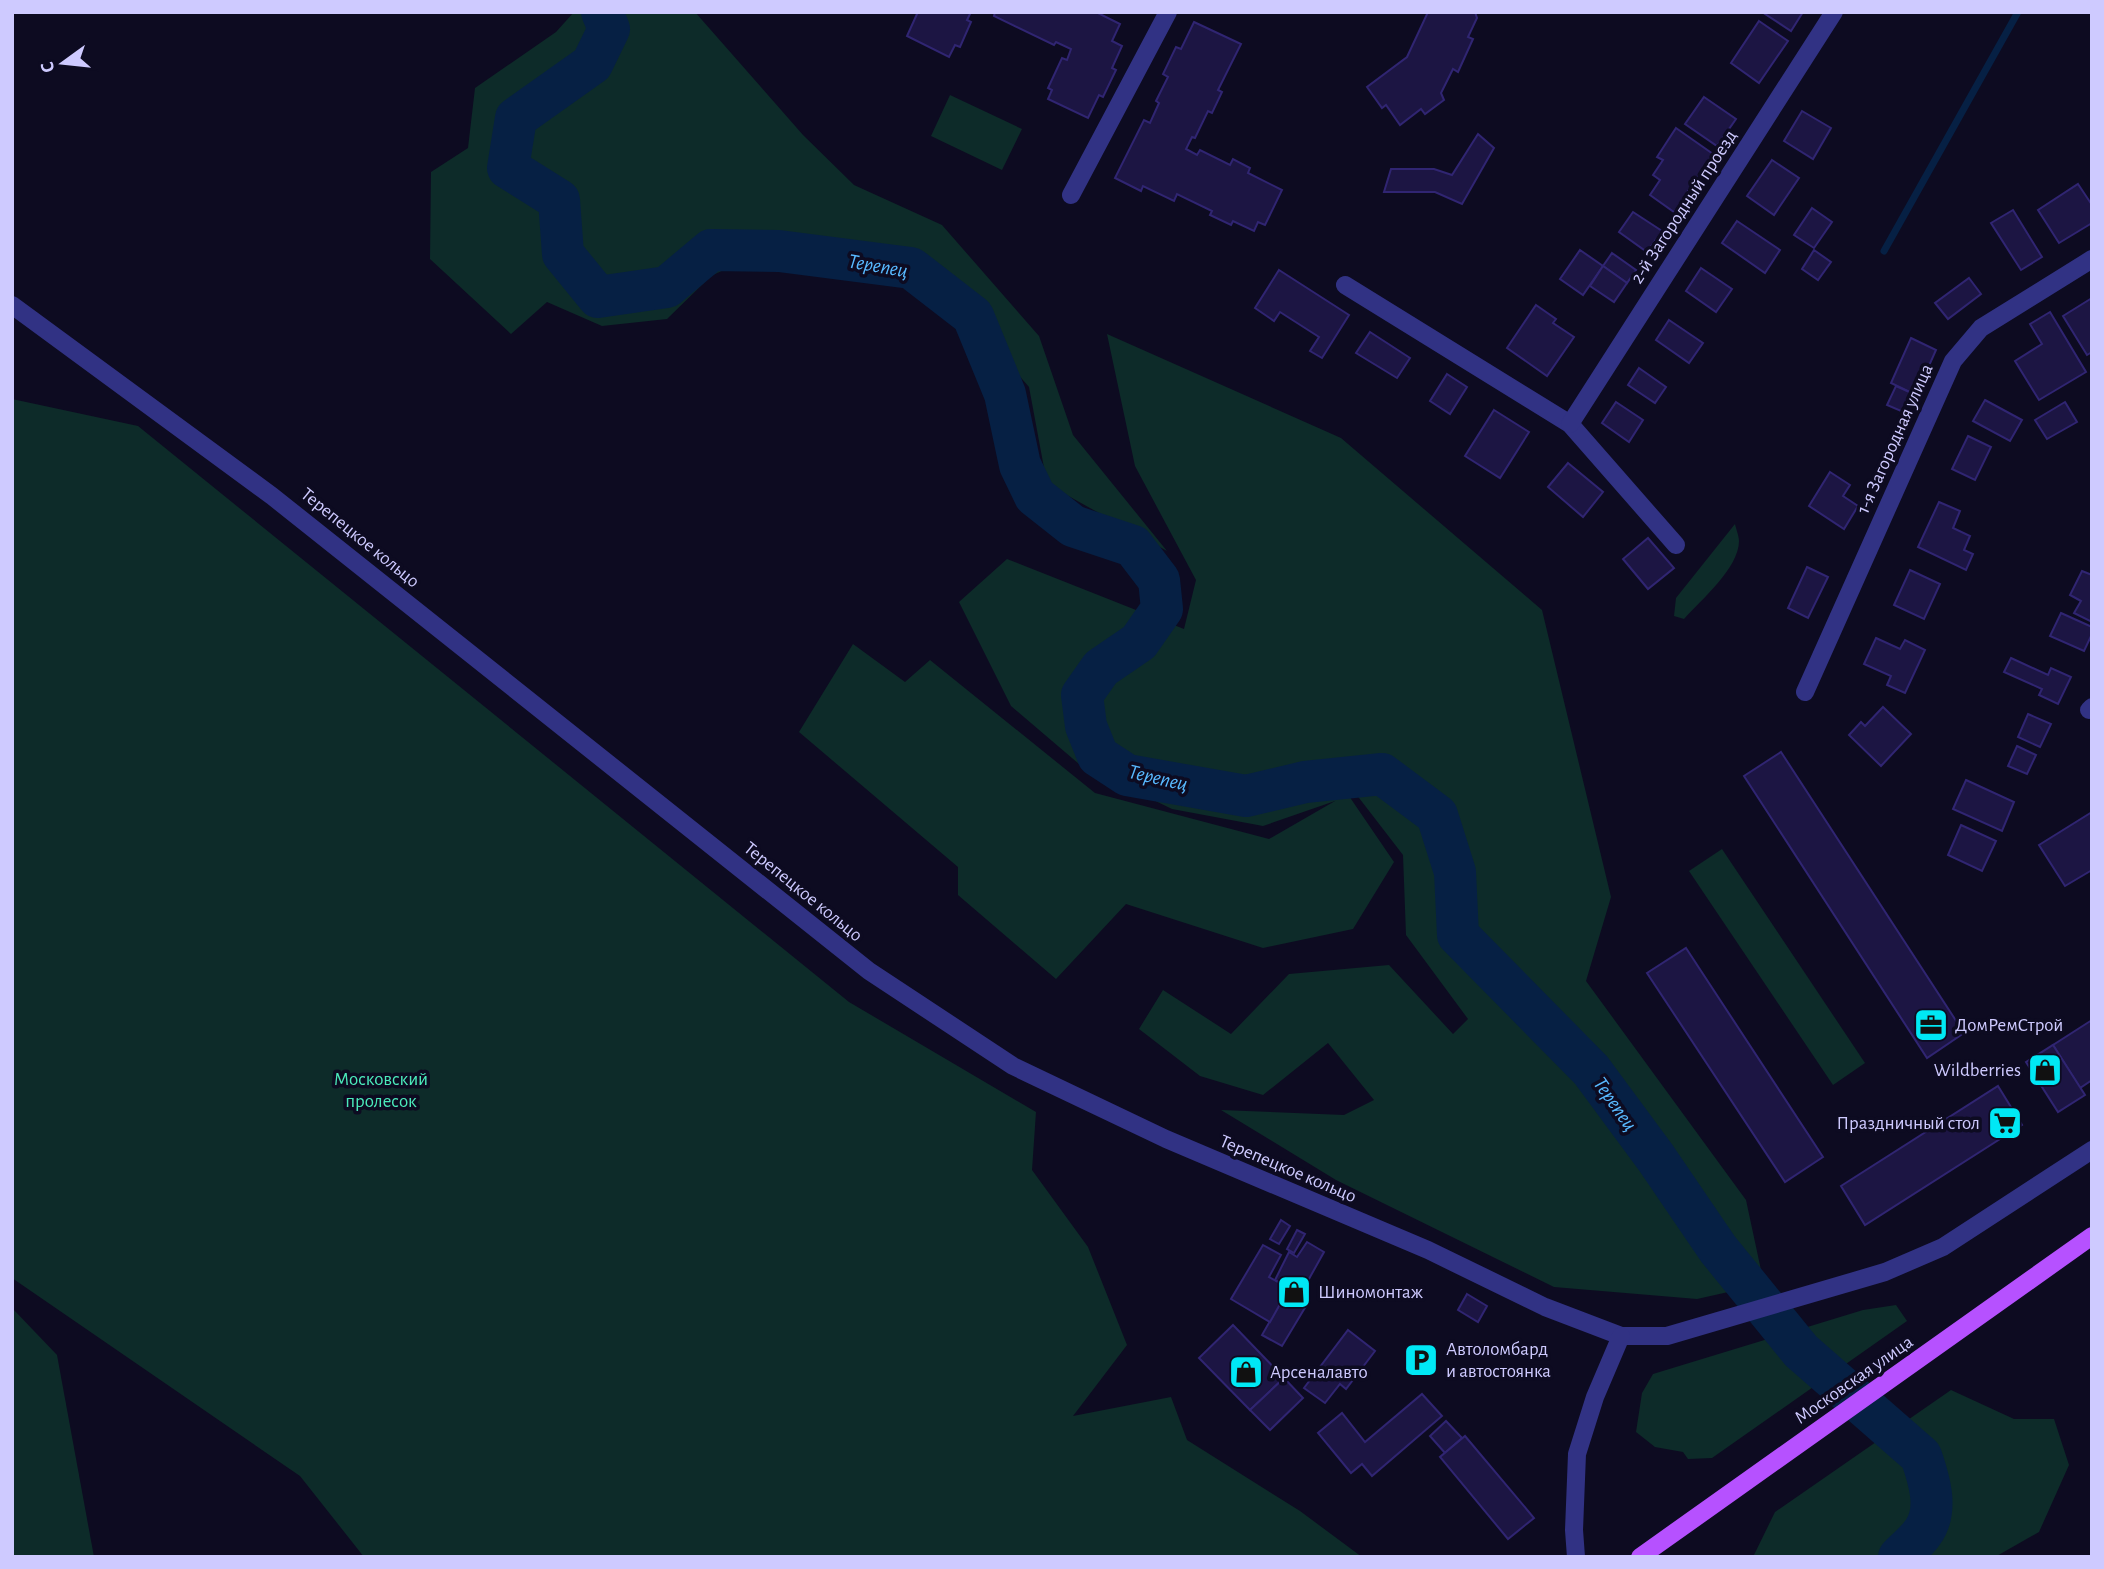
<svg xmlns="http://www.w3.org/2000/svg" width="2104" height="1569" font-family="'Alegreya Sans',sans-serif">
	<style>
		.green { fill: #0d2b29 }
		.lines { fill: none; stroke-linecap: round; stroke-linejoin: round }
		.stream { stroke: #062044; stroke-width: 7 }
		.river { stroke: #062044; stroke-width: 42 }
		.building { fill: #1c1543; stroke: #302572; stroke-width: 2 }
		.minor { stroke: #313284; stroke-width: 18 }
		.major { stroke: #b651ff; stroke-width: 18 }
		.labels { text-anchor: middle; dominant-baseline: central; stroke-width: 7; stroke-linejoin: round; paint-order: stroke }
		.street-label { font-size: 19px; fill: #cecaff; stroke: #0d0b21 }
		.poi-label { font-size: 19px; fill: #cecaff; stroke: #0d0b21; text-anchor: start }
		.park-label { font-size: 19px; fill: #4beabb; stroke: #0d0b21 }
		.water-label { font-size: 21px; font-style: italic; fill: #58b9ff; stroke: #0d0b21 }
	</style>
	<rect width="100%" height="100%" fill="#0d0b21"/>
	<g class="green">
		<path d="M574 12H695L803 135 854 185 942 225 1039 336 1073 435 1167 551 1047 484 1029 387 948 294 755 255 711 276 667 319 602 326 547 302 511 334 430 259 431 172 468 148 475 88 556 32Z"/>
		<path d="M950 95 1022 129 1002 170 931 136Z"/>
		<path d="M1107 334 1341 438 1542 610 1611 897 1586 981 1746 1200 1764 1284 1697 1299 1554 1287 1336 1180 1221 1110 1344 1115 1374 1100 1328 1043 1263 1095 1200 1076 1139 1029 1163 990 1231 1034 1289 974 1389 965 1453 1034 1468 1019 1406 935 1403 855 1356 794 1349 796 1394 862 1353 929 1263 948 1126 904 1056 979 958 895V867L799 732 853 644 905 682 930 660 1095 793 1269 839 1335 801 1263 826 1172 809 1079 764 1011 706 959 602 1007 559 1184 629 1196 580 1135 466Z"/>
		<path d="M12 399 138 426 849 1002 1036 1112 1032 1170 1088 1247 1127 1345 1073 1416 1171 1397 1187 1440 1300 1511 1362 1557H364L300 1476 12 1278Z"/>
		<path d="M1735 524C1736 529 1739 536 1739 541 1739 568 1701 600 1684 619L1674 616 1676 598Z"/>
		<path d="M1722 849 1865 1063 1833 1085 1689 871Z"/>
		<path d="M1896 1305 1907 1321 1712 1458 1688 1459 1683 1452 1655 1447 1636 1432 1642 1393 1653 1374 1863 1310Z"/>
		<path d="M12 1308 57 1355 94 1557H12Z"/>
		<path d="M1951 1390 2014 1419H2054L2069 1465 2039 1532 1995 1557H1753L1775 1512Z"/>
	</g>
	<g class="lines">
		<path class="stream" d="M1884 251 2018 12"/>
		<path class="river" d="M602 12 609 29 592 64 516 118 508 168 559 200 563 254 598 297 667 287 711 250 779 251 911 268 973 316 1005 394 1020 465 1035 496 1073 526 1133 546 1159 580 1162 609 1139 642 1101 668 1082 695 1086 726 1098 756 1127 775 1246 796 1305 782 1382 774 1437 815 1455 872 1458 935 1591 1070 1656 1158 1718 1249 1801 1351 1921 1456C1929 1479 1939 1510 1923 1532 1917 1541 1907 1549 1899 1557"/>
	</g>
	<g class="building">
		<path d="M914 12H971L967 20 971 22 960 47 955 45 949 57 907 36 917 14Z"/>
		<path d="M995 12H1096L1120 24 1112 41 1122 46 1112 68 1116 70 1103 97 1099 95 1088 118 1048 99 1052 90 1048 88 1062 58 1067 60 1071 49 1056 42 1054 45 994 16Z"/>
		<path d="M1428 12H1475L1477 18 1468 37 1473 39 1458 72 1453 69 1441 93 1444 100 1425 114 1421 109 1400 125 1386 105 1382 108 1367 87 1407 57Z"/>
		<path d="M1762 12H1803L1791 31Z"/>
		<path d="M1759 21 1788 41 1759 83 1731 63Z"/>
		<path d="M1194 22 1241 44 1218 90 1222 92 1212 113 1208 111 1195 138 1192 137 1186 149 1197 155 1200 150 1230 165 1233 159 1250 168 1248 173 1282 190 1265 225 1258 222 1254 231 1233 221 1231 225 1210 215 1212 211 1177 194 1174 201 1143 186 1141 191 1115 178 1144 120 1150 123 1159 103 1156 101 1168 77 1163 74 1176 47 1181 49Z"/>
		<path d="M1704 97 1736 119 1717 146 1685 124Z"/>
		<path d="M1802 111 1831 128 1813 159 1784 141Z"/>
		<path d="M1676 128 1713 154 1674 212 1650 195 1660 180 1653 175 1663 160 1657 157Z"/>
		<path d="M1478 134 1494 148 1462 204 1435 192H1384L1391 169H1434L1452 175Z"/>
		<path d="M1772 160 1799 178 1774 215 1747 196Z"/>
		<path d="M2078 184 2092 205V223L2059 243 2038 210Z"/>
		<path d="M1812 208 1832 222 1814 248 1794 235Z"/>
		<path d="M2013 210 2042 257 2021 270 1991 223Z"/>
		<path d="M1633 212 1662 231 1647 252 1619 232Z"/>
		<path d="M1737 221 1780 250 1765 273 1722 243Z"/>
		<path d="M1580 250 1603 266 1583 295 1560 279Z"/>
		<path d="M1814 250 1831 262 1818 280 1802 269Z"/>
		<path d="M1612 253 1636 270 1627 283 1603 266Z"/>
		<path d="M1603 266 1627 283 1614 302 1590 286Z"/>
		<path d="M1701 268 1732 289 1716 312 1686 291Z"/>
		<path d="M1279 270 1349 315 1322 358 1310 351 1319 337 1280 312 1274 321 1255 308Z"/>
		<path d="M1969 278 1981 294 1948 319 1935 303Z"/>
		<path d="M2092 298V352L2087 355 2063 316Z"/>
		<path d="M1536 305 1556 319 1553 323 1574 337 1547 376 1507 348Z"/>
		<path d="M2050 312 2086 372 2039 400 2015 361 2042 344 2030 324Z"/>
		<path d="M1669 320 1703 343 1689 363 1656 340Z"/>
		<path d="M1370 332 1410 358 1397 378 1356 353Z"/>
		<path d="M1911 338 1936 350 1916 395 1891 383Z"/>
		<path d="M1639 368 1666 387 1655 403 1628 385Z"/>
		<path d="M1447 374 1467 387 1450 414 1430 401Z"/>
		<path d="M1896 386 1916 395 1908 414 1887 405Z"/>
		<path d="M1985 400 2022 420 2010 441 1973 421Z"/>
		<path d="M1616 402 1643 420 1629 442 1602 423Z"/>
		<path d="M2065 402 2077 422 2047 439 2035 420Z"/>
		<path d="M1494 410 1529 432 1500 478 1465 456Z"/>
		<path d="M1968 436 1991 447 1975 480 1952 469Z"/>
		<path d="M1568 463 1603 492 1583 517 1548 487Z"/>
		<path d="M1830 472 1850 485 1843 496 1858 506 1844 529 1809 506Z"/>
		<path d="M1939 502 1960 511 1953 528 1970 536 1964 550 1973 554 1966 570 1918 547Z"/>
		<path d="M1648 538 1674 568 1648 589 1623 559Z"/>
		<path d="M1807 567 1828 577 1808 618 1788 608Z"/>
		<path d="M1910 570 1940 584 1924 619 1894 605Z"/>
		<path d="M2082 571 2092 575V622L2074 613 2081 601 2070 595Z"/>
		<path d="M2061 613 2092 627V634L2084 651 2050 636Z"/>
		<path d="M1876 638 1900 649 1905 640 1925 650 1905 693 1887 685 1891 676 1864 664Z"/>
		<path d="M2011 658 2048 675 2051 668 2071 677 2058 704 2039 695 2042 689 2004 672Z"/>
		<path d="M1883 707 1911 734 1881 766 1849 735 1861 722 1865 726Z"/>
		<path d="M2028 714 2051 724 2040 747 2018 737Z"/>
		<path d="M2017 746 2036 755 2027 774 2008 766Z"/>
		<path d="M1781 752 1964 1033 1927 1058 1744 776Z"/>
		<path d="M1966 780 2014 802 2002 831 1953 809Z"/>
		<path d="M2092 812V870L2065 886 2039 845Z"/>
		<path d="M1961 825 1996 841 1982 871 1948 855Z"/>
		<path d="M1686 948 1823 1157 1785 1182 1647 973Z"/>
		<path d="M2092 1020V1080L2080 1088 2053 1045Z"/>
		<path d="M2053 1045 2085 1095 2058 1112 2026 1062Z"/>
		<path d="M1998 1086 2022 1125 1865 1225 1841 1186Z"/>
		<path d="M1281 1220 1290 1226 1279 1244 1270 1239Z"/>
		<path d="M1297 1230 1305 1234 1294 1253 1287 1249Z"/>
		<path d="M1307 1242 1324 1252 1300 1295 1309 1301 1282 1346 1262 1335 1289 1288 1275 1280 1289 1252 1297 1257Z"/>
		<path d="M1263 1245 1281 1255 1269 1277 1289 1288 1270 1322 1231 1299Z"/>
		<path d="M1467 1294 1487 1306 1478 1322 1458 1310Z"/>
		<path d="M1233 1325 1284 1378 1250 1410 1199 1358Z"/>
		<path d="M1348 1330 1375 1351 1346 1389 1340 1384 1325 1403 1304 1388Z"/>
		<path d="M1284 1378 1303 1398 1270 1430 1250 1410Z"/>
		<path d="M1422 1394 1442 1416 1372 1476 1362 1464 1351 1473 1318 1433 1342 1413 1365 1442Z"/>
		<path d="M1446 1421 1462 1438 1445 1453 1430 1436Z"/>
		<path d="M1465 1436 1534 1518 1508 1539 1440 1457Z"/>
	</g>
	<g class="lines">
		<g class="minor">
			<path d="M1071 195 1168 12"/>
			<path d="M1345 285 1570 424 1676 545"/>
			<path d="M12 305 272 496 869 971 1013 1066 1166 1139 1428 1250 1545 1307 1621 1336H1667L1885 1272 1943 1247 2092 1150"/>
			<path d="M1570 424 1834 12"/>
			<path d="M1805 692 1953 361 1981 328 2092 259"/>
			<path d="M2089 710 2092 707"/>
			<path d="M1576 1557 1574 1530 1577 1454 1595 1397 1621 1336"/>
		</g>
		<path class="major" d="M1640 1557 2092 1236"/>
	</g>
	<defs>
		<g id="office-square" transform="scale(1.75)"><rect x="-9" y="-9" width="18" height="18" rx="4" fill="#00e8f5" stroke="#0d0b21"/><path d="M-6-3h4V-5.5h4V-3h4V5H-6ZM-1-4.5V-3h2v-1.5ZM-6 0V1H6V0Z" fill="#111"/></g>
		<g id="shop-square" transform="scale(1.75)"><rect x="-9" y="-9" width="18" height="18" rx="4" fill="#00e8f5" stroke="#0d0b21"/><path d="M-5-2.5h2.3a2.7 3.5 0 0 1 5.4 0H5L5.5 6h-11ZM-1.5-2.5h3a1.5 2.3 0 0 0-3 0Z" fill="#111"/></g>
		<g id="supermarket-square" transform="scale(1.75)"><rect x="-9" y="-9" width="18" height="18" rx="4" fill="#00e8f5" stroke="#0d0b21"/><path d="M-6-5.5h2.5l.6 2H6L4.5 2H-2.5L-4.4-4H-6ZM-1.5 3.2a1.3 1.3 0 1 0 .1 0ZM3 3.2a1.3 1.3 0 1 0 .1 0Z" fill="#111"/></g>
		<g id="parking-square" transform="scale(1.75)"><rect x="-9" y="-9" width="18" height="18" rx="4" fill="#00e8f5" stroke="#0d0b21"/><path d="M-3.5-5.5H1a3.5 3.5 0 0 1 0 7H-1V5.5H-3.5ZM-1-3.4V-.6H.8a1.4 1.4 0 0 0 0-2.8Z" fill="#111"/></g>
	</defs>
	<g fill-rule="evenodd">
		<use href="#office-square" x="1931" y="1025"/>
		<use href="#shop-square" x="2045" y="1070"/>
		<use href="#supermarket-square" x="2005" y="1123"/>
		<use href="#shop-square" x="1294" y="1292"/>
		<use href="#parking-square" x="1421" y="1360"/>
		<use href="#shop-square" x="1246" y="1372"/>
	</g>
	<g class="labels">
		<g class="street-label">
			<text transform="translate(1684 207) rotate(-57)">2-й Загородный проезд</text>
			<text transform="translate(1895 439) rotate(-66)">1-я Загородная улица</text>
			<text transform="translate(360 538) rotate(39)">Терепецкое кольцо</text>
			<text transform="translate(803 892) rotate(39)">Терепецкое кольцо</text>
			<text transform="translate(1288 1169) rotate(23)">Терепецкое кольцо</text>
			<text transform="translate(1854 1380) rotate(-35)">Московская улица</text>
		</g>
		<g class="poi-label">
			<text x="1955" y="1025">ДомРемСтрой</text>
			<text x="2021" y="1070" text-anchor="end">Wildberries</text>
			<text x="1980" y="1123" text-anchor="end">Праздничный стол</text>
			<text x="1318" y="1292">Шиномонтаж</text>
			<text x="1446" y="1349">Автоломбард<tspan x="1446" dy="22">и автостоянка</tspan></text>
			<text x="1270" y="1372">Арсеналавто</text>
		</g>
		<g class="park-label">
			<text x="381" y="1079">Московский<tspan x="381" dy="22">пролесок</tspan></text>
		</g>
		<g class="water-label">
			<text transform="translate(878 266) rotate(10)">Терепец</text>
			<text transform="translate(1158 778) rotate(13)">Терепец</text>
			<text transform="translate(1615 1104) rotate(55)">Терепец</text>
		</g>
	</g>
	<rect width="2104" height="1569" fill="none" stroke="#cecaff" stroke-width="28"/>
	<g transform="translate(63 63) rotate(255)" stroke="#0d0b21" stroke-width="5" paint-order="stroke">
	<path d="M0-5L12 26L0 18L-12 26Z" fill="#cecaff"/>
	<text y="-10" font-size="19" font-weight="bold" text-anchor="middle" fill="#cecaff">С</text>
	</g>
</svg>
